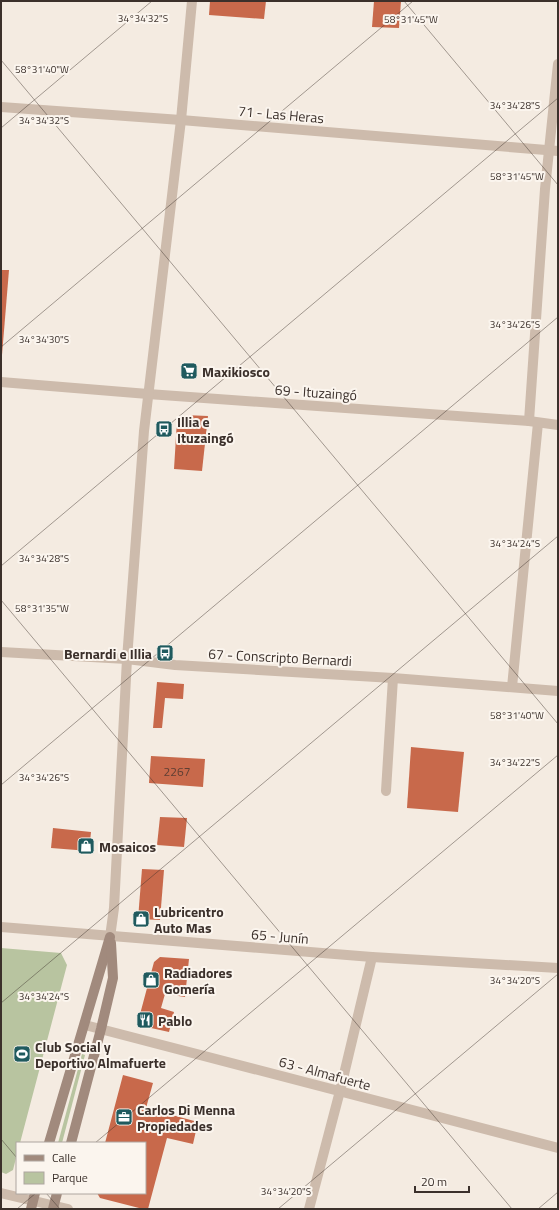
<svg xmlns="http://www.w3.org/2000/svg" width="559" height="1210" font-family="'Titillium Web',sans-serif">
	<style>
		.green { fill: #b8c4a0 }
		.building { fill: #c8694b }
		.lines { fill: none; stroke-linecap: round; stroke-linejoin: round }
		.minor { stroke: #cdbbac; stroke-width: 10 }
		.tertiary { stroke: #cdbbac; stroke-width: 10 }
		.secondary { stroke: #a18a7d; stroke-width: 10 }
		.ticks { fill: none; stroke: #3b302b; stroke-width: 1; stroke-opacity: 0.45 }
		.labels { text-anchor: middle; dominant-baseline: central; stroke-width: 4; stroke-linejoin: round; paint-order: stroke }
		.number-label { font-size: 12px; fill: #5e3e33 }
		.street-label { font-size: 14px; fill: #3b302b; stroke: #fbf5ee }
		.poi-label { font-size: 14px; font-weight: bold; fill: #3b302b; stroke: #fbf5ee; text-anchor: start }
		.ticks-label { font-size: 10px; text-anchor: middle; fill: #3b302b; stroke: #fbf5ee; stroke-width: 4; stroke-linejoin: round; paint-order: stroke }
	</style>
	<rect width="100%" height="100%" fill="#f4ebe1"/>
	<g class="green">
		<path d="M1 948 61 953 67 965 20 1143H17V1154L13 1170 6 1174 1 1172Z"/>
		<path d="M82 1054 85 1055 62 1143H58Z"/>
	</g>
	<g class="building">
		<path d="M210 1H266L264 19 209 15Z"/>
		<path d="M374 1H401L399 28 372 27Z"/>
		<path d="M1 270H9L2 355H1Z"/>
		<path d="M184 415 208 416 202 471 174 469 177 420Z"/>
		<path d="M157 682 184 684 183 699 165 698 162 728H153Z"/>
		<path d="M411 747 464 752 458 812 407 808Z"/>
		<path d="M151 756 205 759 203 787 149 783Z"/>
		<path d="M160 817 187 818 184 847 157 845Z"/>
		<path d="M53 828 91 832 89 851 51 848Z"/>
		<path d="M142 869 164 870 160 920 138 919Z"/>
		<path d="M160 957 189 959 185 997 165 994 161 1008 174 1012 169 1032 142 1026 139 1018 154 962Z"/>
		<path d="M123 1075 153 1083 146 1108 198 1122 193 1144 167 1138 148 1209H143L100 1198 97 1193H145V1143H105Z"/>
	</g>
	<g class="lines">
		<g class="minor">
			<path d="M529 421 545 189 558 64"/>
			<path d="M1 652 127 659 175 665 393 678 558 691"/>
			<path d="M512 687 538 423"/>
			<path d="M386 791 393 678"/>
			<path d="M1 927 372 957 558 968"/>
			<path d="M85 1025 558 1148"/>
			<path d="M1 1193 68 1209"/>
			<path d="M309 1209 340 1091 372 957"/>
		</g>
		<g class="tertiary">
			<path d="M1 107 181 120 558 151"/>
			<path d="M1 382 148 394 529 421 558 425"/>
			<path d="M110 937 114 908 127 659 144 431 181 120 192 1"/>
		</g>
		<g class="secondary">
			<path d="M49 1143 110 937"/>
			<path d="M71 1143 101 1029 113 978 111 943"/>
			<path d="M31 1209 35 1193"/>
			<path d="M53 1209 57 1193"/>
		</g>
	</g>
	<path class="ticks" d="M404 1 558 185M1 60 558 724M1 128 152 1M1 347 413 1M1 566 558 98M1 600 512 1209M1 785 558 317M1 1003 558 536M1 1139 17 1158M95 1143 558 755M46 1193 60 1209M17 1209 36 1193M278 1209 558 974M538 1209 558 1192"/>
	<defs>
		<g id="supermarket-square" transform="scale(0.9)"><rect x="-9" y="-9" width="18" height="18" rx="4" fill="#1f5a5e" stroke="#fbf5ee"/><path d="M-6-5.5h2.5l.6 2H6L4.5 2H-2.5L-4.4-4H-6ZM-1.5 3.2a1.3 1.3 0 1 0 .1 0ZM3 3.2a1.3 1.3 0 1 0 .1 0Z" fill="#fff"/></g>
		<g id="bus-square" transform="scale(0.9)"><rect x="-9" y="-9" width="18" height="18" rx="4" fill="#1f5a5e" stroke="#fbf5ee"/><path d="M-5-6H5V4H4V6H2V4H-2V6H-4V4H-5ZM-3.5-4V0h7V-4ZM-3.5 1.2v1.5H-2V1.2ZM2 1.2v1.5H3.5V1.2Z" fill="#fff"/></g>
		<g id="shop-square" transform="scale(0.9)"><rect x="-9" y="-9" width="18" height="18" rx="4" fill="#1f5a5e" stroke="#fbf5ee"/><path d="M-5-2.5h2.3a2.7 3.5 0 0 1 5.4 0H5L5.5 6h-11ZM-1.5-2.5h3a1.5 2.3 0 0 0-3 0Z" fill="#fff"/></g>
		<g id="restaurant-square" transform="scale(0.9)"><rect x="-9" y="-9" width="18" height="18" rx="4" fill="#1f5a5e" stroke="#fbf5ee"/><path d="M-5-6h1v4h1v-4h1v4h1v-4h1v5L-1.5 .5V6h-2V.5L-5-1ZM5-6V6H3V1.5H1.5Q1.5-4 5-6Z" fill="#fff"/></g>
		<g id="stadium-square" transform="scale(0.9)"><rect x="-9" y="-9" width="18" height="18" rx="4" fill="#1f5a5e" stroke="#fbf5ee"/><path d="M0-5a6.5 5 0 1 0 0 10a6.5 5 0 1 0 0-10ZM-3.5-1.8h7v3.6h-7Z" fill="#fff"/></g>
		<g id="office-square" transform="scale(0.9)"><rect x="-9" y="-9" width="18" height="18" rx="4" fill="#1f5a5e" stroke="#fbf5ee"/><path d="M-6-3h4V-5.5h4V-3h4V5H-6ZM-1-4.5V-3h2v-1.5ZM-6 0V1H6V0Z" fill="#fff"/></g>
	</defs>
	<g fill-rule="evenodd">
		<use href="#supermarket-square" x="189" y="371"/>
		<use href="#bus-square" x="164" y="429"/>
		<use href="#bus-square" x="165" y="653"/>
		<use href="#shop-square" x="86" y="846"/>
		<use href="#shop-square" x="141" y="919"/>
		<use href="#shop-square" x="151" y="980"/>
		<use href="#restaurant-square" x="145" y="1020"/>
		<use href="#stadium-square" x="22" y="1054"/>
		<use href="#office-square" x="124" y="1117"/>
	</g>
	<g class="labels">
		<g class="number-label">
			<text x="177" y="771">2267</text>
		</g>
		<g class="street-label">
			<text transform="translate(281 114) rotate(5)">71 - Las Heras</text>
			<text transform="translate(316 392) rotate(4)">69 - Ituzaingó</text>
			<text transform="translate(280 657) rotate(3)">67 - Conscripto Bernardi</text>
			<text transform="translate(280 936) rotate(5)">65 - Junín</text>
			<text transform="translate(325 1073) rotate(15)">63 - Almafuerte</text>
		</g>
		<g class="poi-label">
			<text x="202" y="371">Maxikiosco</text>
			<text x="177" y="421">Illia e<tspan x="177" dy="16">Ituzaingó</tspan></text>
			<text x="152" y="653" text-anchor="end">Bernardi e Illia</text>
			<text x="99" y="846">Mosaicos</text>
			<text x="154" y="911">Lubricentro<tspan x="154" dy="16">Auto Mas</tspan></text>
			<text x="164" y="972">Radiadores<tspan x="164" dy="16">Gomería</tspan></text>
			<text x="158" y="1020">Pablo</text>
			<text x="35" y="1046">Club Social y<tspan x="35" dy="16">Deportivo Almafuerte</tspan></text>
			<text x="137" y="1109">Carlos Di Menna<tspan x="137" dy="16">Propiedades</tspan></text>
		</g>
	</g>
	<g class="ticks-label">
		<text x="143" y="22">34°34'32"S</text>
		<text x="411" y="23">58°31'45"W</text>
		<text x="42" y="73">58°31'40"W</text>
		<text x="515" y="109">34°34'28"S</text>
		<text x="44" y="124">34°34'32"S</text>
		<text x="517" y="180">58°31'45"W</text>
		<text x="515" y="328">34°34'26"S</text>
		<text x="44" y="343">34°34'30"S</text>
		<text x="515" y="547">34°34'24"S</text>
		<text x="44" y="562">34°34'28"S</text>
		<text x="42" y="612">58°31'35"W</text>
		<text x="517" y="719">58°31'40"W</text>
		<text x="515" y="766">34°34'22"S</text>
		<text x="44" y="781">34°34'26"S</text>
		<text x="515" y="984">34°34'20"S</text>
		<text x="44" y="1000">34°34'24"S</text>
		<text x="286" y="1195">34°34'20"S</text>
	</g>
	<rect width="559" height="1210" fill="none" stroke="#3b302b" stroke-width="4"/>
	<rect x="16" y="1142" width="130" height="52" fill="#fbf5ee" stroke="#aea6a0"/>
	<rect x="24" y="1155" width="20" height="6" fill="#a18a7d" stroke="#aea6a0"/>
	<text x="52" y="1162" font-size="12" fill="#3b302b">Calle</text>
	<rect x="24" y="1172" width="20" height="12" fill="#b8c4a0" stroke="#aea6a0"/>
	<text x="52" y="1182" font-size="12" fill="#3b302b">Parque</text>
	<path d="M415 1186v6h54v-6" fill="none" stroke="#3b302b" stroke-width="2"/>
	<text x="421" y="1186" font-size="12" fill="#3b302b" stroke="#fbf5ee" stroke-width="3" paint-order="stroke">20 m</text>
</svg>
